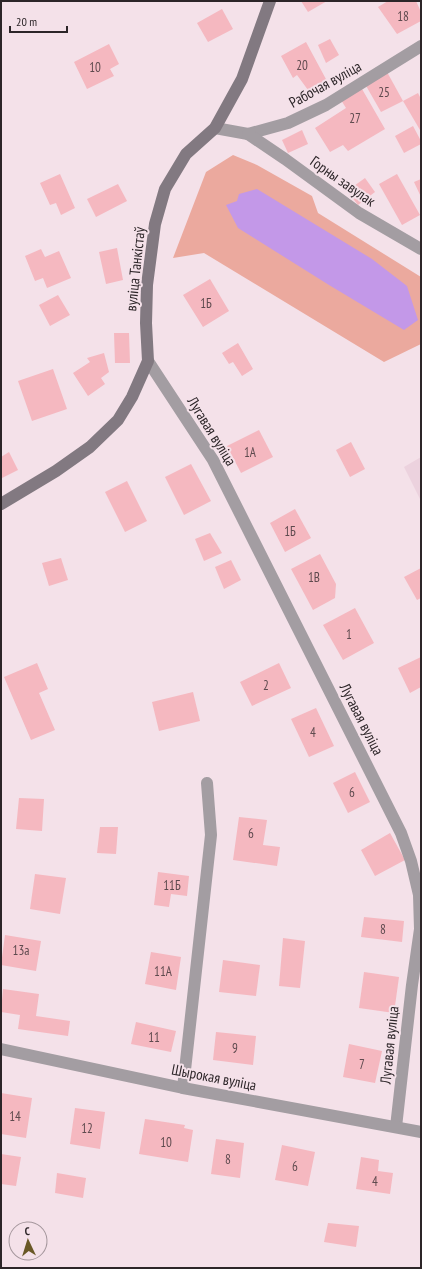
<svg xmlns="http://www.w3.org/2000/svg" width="422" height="1269" font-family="'PT Sans Narrow',sans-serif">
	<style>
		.built { fill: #ecd2de }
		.green { fill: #eba99e }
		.water { fill: #c398e8 }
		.building { fill: #f5b8c0 }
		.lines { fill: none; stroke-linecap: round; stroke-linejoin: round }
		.street { stroke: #a39da2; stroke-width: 12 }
		.secondary { stroke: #827981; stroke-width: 12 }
		.labels { text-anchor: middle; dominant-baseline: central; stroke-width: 4; stroke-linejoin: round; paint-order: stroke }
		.number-label { font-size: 13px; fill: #5e4a4e }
		.street-label { font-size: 15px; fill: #2c2528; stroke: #f4e1e9 }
	</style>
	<rect width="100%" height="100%" fill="#f4e1e9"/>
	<path class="built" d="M421 457V501L404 467Z"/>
	<path class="green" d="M233 155 257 165 312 196 318 213 421 277V344L384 362 204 253 173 258 206 172Z"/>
	<path class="water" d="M257 189 372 259 407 286 418 320 404 330 329 285 238 228 226 205 237 201 239 194Z"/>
	<g class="building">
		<path d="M301 1H327L308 12Z"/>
		<path d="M388 1H416L421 12V21L397 34 378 7Z"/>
		<path d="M222 9 233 29 208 42 197 23Z"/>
		<path d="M330 39 339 55 326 63 318 45Z"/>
		<path d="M306 42 327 81 308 90 297 75 293 78 281 56Z"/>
		<path d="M109 44 119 64 110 69 114 76 87 89 74 62Z"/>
		<path d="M387 72 403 101 381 112 365 84Z"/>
		<path d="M362 89 385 129 348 151 343 145 330 152 315 128 346 108 341 100Z"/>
		<path d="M418 93 421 99V129L420 130 403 101Z"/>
		<path d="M413 126 421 141V144L404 153 395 136Z"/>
		<path d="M302 130 308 144 288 153 282 140Z"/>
		<path d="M60 174 75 208 61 215 56 203 50 205 40 183Z"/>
		<path d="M397 174 420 215 402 225 379 184Z"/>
		<path d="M365 178 375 192 358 205 347 191Z"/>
		<path d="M421 179V197L414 182Z"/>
		<path d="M118 184 127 201 96 217 87 199Z"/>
		<path d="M117 248 123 280 106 284 99 252Z"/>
		<path d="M41 249 45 257 59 251 71 278 47 288 43 278 35 281 25 256Z"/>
		<path d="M210 279 229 311 203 327 183 295Z"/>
		<path d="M58 295 70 315 50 326 39 305Z"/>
		<path d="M114 333H129L130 363H115Z"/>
		<path d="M238 343 253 369 242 376 233 362 229 364 222 353Z"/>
		<path d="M104 353 109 372 101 378 105 384 88 396 73 373 90 362 87 358Z"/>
		<path d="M53 369 67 409 32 421 18 381Z"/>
		<path d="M259 430 273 457 241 473 227 446Z"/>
		<path d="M351 442 365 469 350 477 336 450Z"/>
		<path d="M9 452 18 470 2 478 1 457Z"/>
		<path d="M191 464 211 501 184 515 165 477Z"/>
		<path d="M127 481 147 521 125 532 105 492Z"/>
		<path d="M295 509 311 538 285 552 270 523Z"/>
		<path d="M210 533 222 553 204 561 195 539Z"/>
		<path d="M320 554 336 584 335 598 313 610 291 569Z"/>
		<path d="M61 558 68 580 49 586 42 563Z"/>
		<path d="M231 560 241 580 224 589 215 567Z"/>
		<path d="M421 568V598L417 600 404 577Z"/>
		<path d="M355 608 374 643 343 660 323 625Z"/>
		<path d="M421 657V687L410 693 398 668Z"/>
		<path d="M37 663 48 689 39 693 55 730 31 740 4 677Z"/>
		<path d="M279 663 291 688 252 706 240 682Z"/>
		<path d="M193 692 200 721 159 731 152 702Z"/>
		<path d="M316 708 334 746 309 757 291 719Z"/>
		<path d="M355 772 370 802 348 813 333 783Z"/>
		<path d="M19 798 44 799 42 831 16 829Z"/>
		<path d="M239 817 267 820 263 845 280 847 277 866 233 860Z"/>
		<path d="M100 827H118L116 854 97 853Z"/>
		<path d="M390 833 405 860 375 876 361 850Z"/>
		<path d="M158 872 189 876 187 896 171 894 169 907 154 905Z"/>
		<path d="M35 874 66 878 60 914 30 909Z"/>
		<path d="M364 917 404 921 402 942 361 937Z"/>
		<path d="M5 935 41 941 36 971 1 965Z"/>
		<path d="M283 938 305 941 300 988 279 986Z"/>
		<path d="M151 952 181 957 176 990 145 984Z"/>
		<path d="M223 960 260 965 256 996 219 992Z"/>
		<path d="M364 972 399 977 394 1013 359 1008Z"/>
		<path d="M3 989 39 994 36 1016 70 1021 68 1036 18 1029 20 1015 1 1012Z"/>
		<path d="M136 1022 176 1031 171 1052 131 1044Z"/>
		<path d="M216 1032 256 1036 253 1065 213 1060Z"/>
		<path d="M349 1044 382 1051 375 1083 343 1077Z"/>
		<path d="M1 1093 32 1098 26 1138 1 1134Z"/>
		<path d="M75 1108 105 1112 100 1149 70 1144Z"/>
		<path d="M145 1119 185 1125 184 1128 193 1130 188 1162 139 1154Z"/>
		<path d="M216 1139 244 1143 240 1178 211 1174Z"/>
		<path d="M282 1145 315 1152 308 1186 275 1180Z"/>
		<path d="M1 1154 21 1157 16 1186 1 1184Z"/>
		<path d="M361 1157 379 1160 378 1171 393 1173 390 1194 356 1189Z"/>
		<path d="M57 1173 86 1178 83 1198 55 1193Z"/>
		<path d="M328 1223 359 1226 356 1247 324 1242Z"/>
	</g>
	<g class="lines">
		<g class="street">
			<path d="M215 128 248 134 288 123 326 105 421 46"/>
			<path d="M248 134 285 159 359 213 421 249"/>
			<path d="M148 361 213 460 401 833 411 861 419 895 420 929 412 985 396 1127"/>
			<path d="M1 1049 183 1088 421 1132"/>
			<path d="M183 1088 211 835 207 783"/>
		</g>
		<path class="secondary" d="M1 504 56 471 90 447 118 420 132 397 148 361 146 323 147 285 155 224 165 189 186 154 215 128 242 79 270 1"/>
	</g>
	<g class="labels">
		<g class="number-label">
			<text x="403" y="16">18</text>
			<text x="302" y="65">20</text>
			<text x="95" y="67">10</text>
			<text x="384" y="92">25</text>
			<text x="355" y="118">27</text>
			<text x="206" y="303">1Б</text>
			<text x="250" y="452">1А</text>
			<text x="290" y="531">1Б</text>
			<text x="314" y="577">1В</text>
			<text x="349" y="634">1</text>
			<text x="266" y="685">2</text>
			<text x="313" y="732">4</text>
			<text x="352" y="792">6</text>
			<text x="251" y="833">6</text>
			<text x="172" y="885">11Б</text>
			<text x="383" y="929">8</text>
			<text x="21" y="950">13а</text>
			<text x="163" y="971">11А</text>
			<text x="154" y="1037">11</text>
			<text x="235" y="1048">9</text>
			<text x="362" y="1064">7</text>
			<text x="15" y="1116">14</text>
			<text x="87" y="1128">12</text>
			<text x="166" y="1142">10</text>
			<text x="228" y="1159">8</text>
			<text x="295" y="1166">6</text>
			<text x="375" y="1181">4</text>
		</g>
		<g class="street-label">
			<text transform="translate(325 84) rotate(-29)">Рабочая вуліца</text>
			<text transform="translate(343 181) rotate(35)">Горны завулак</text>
			<text transform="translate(135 269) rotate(-84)">вуліца Танкістаў</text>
			<text transform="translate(212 431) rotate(58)">Лугавая вуліца</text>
			<text transform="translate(362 719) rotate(63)">Лугавая вуліца</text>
			<text transform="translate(389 1045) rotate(-84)">Лугавая вуліца</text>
			<text transform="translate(214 1077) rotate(11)">Шырокая вуліца</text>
		</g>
	</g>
	<rect width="422" height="1269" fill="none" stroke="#2c2528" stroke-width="4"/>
	<g transform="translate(28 1241) rotate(356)"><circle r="19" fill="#f4e1e9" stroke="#a4969c"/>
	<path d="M0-3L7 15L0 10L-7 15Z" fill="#695826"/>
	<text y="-6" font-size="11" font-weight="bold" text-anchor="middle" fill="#2c2528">С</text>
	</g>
	<path d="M10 26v6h57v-6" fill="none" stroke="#2c2528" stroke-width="2"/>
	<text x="16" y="26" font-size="12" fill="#2c2528" stroke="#f4e1e9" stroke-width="3" paint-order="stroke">20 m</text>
</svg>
